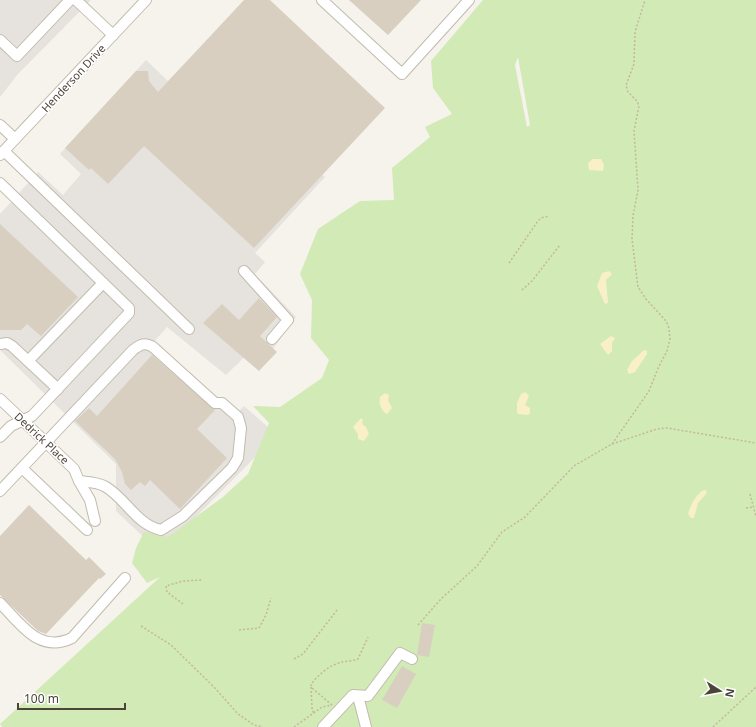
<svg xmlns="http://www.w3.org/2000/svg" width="756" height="727" font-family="'Noto Sans',sans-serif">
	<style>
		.industrial { fill: #e6e2dd }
		.green { fill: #d2eab5; fill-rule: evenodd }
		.sand { fill: #f9efc9 }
		.building { fill: #d8cfc1 }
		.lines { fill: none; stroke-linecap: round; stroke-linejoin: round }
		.minor-casing { stroke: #c2bbae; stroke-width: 12 }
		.path { stroke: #c4b79f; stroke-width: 1.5; stroke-dasharray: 2 2; stroke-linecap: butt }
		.minor { stroke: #fff; stroke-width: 10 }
		.labels { text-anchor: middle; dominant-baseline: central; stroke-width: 3; stroke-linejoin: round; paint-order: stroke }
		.street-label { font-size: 11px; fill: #4b4439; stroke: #fff }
	</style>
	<rect width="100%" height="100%" fill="#f6f3ec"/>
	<g class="industrial">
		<path d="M0 0H91L18 74 0 97Z"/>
		<path d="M193 55 325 177 255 253 265 262 255 274 296 317 273 349 262 340 226 375 167 327 152 344 231 419 244 406 277 435 174 539 153 546 116 511V464L0 350V214L38 172 63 195 81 174 60 154 146 60 168 81Z"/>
	</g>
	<path class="green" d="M483 0H756V727H2L0 724 160 577 147 583 132 563 136 548 144 532 168 537 223 497 248 474 269 423 253 406 280 407 322 378 329 360 311 338 312 300 300 274 318 229 360 201 394 200 392 168 430 137 425 127 452 114 433 88 431 61ZM518 57 530 125 527 127 515 65Z"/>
	<g class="sand">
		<path d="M593 159H601L604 165 603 171 589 170 588 163Z"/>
		<path d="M609 271 612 274 606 280 608 303 605 304 597 286 602 273Z"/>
		<path d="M611 336 615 338 612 343V351L608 355 600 344Z"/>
		<path d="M644 350 647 351V354L635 372 629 374 627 370 632 361Z"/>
		<path d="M525 392 529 396 525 405 530 408V413L528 415 518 414 517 412V403L521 394Z"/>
		<path d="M385 393 389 395 388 400 392 408 387 414C382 412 378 403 380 397Z"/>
		<path d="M361 418 363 420 362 424 366 427 369 434 364 441 358 439V434L353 427Z"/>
		<path d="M704 490 707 491 706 494 698 503 694 518H691L688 514C690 506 696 494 704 490Z"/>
	</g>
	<g class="building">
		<path d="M244 0H270L385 108 254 248 144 146 108 184 91 168 89 170 65 148 136 71H148L149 81 158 92Z"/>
		<path d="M349 0H421L388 35Z"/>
		<path d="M0 224 78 297 41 336 27 324 21 330H0Z"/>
		<path d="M259 298 277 317 260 336 277 352 259 371 203 323 222 304 239 320Z"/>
		<path d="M152 355 215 410 197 429 227 458 180 509 150 480 145 486 140 482 131 490 125 484 122 472 115 459 75 421 89 408 97 416Z"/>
		<path d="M29 505 86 560 89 557 106 574 100 579 99 578 46 634 38 631 0 595V536Z"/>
		<path d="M422 623 435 625 429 657 417 655Z"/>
		<path d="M402 666 416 674 397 708 382 700Z"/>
	</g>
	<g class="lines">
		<g class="minor-casing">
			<g id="minor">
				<path d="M76 0 113 35"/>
				<path d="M322 0 402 74 469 0"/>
				<path d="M0 40 17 56 70 0"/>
				<path d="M0 125 15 139"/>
				<path d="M4 151 189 329"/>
				<path d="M0 155 146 0"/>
				<path d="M0 183 129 308V313L32 416 11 426 0 437"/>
				<path d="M244 271 288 320 272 339"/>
				<path d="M0 344 7 343 12 346 58 389"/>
				<path d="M28 361 103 283"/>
				<path d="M0 399 74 469 79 481 90 500 95 521"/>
				<path d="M22 468 87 530"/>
				<path d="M0 491 133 350C141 344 145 342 153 347L215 403H222L238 417 241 428 238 458 232 468 183 516 161 530C137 525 126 499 106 487 98 482 87 482 79 481"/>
				<path d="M0 603C21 624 39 654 72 638L125 578"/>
				<path d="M358 696 366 727"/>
				<path d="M323 727 353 695 368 696 400 653 412 659"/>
			</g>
		</g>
		<g class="path">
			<path d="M509 263 538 221 541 218 549 216"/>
			<path d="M522 290 532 281 560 245"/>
			<path d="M612 444 649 391 659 366 667 351 670 339 669 328 666 321 646 299 638 287 632 239 633 216 638 190 634 131 639 106 637 101 628 92 626 85 634 64 635 32 645 0"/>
			<path d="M750 494 756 516"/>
			<path d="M746 508 753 507"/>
			<path d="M183 604 167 592 166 586 183 581 202 580"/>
			<path d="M418 625 441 599 477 566 502 532 525 517 574 466 612 444 657 429 667 428 756 443"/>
			<path d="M141 626 171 645 213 686 238 714 254 725 263 727"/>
			<path d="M239 630 259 628 266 615 271 598"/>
			<path d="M294 659 303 654 337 610"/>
			<path d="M311 687 312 708 314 714"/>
			<path d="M332 705 313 689 311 685C317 675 330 665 342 662 347 661 353 661 358 659L368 637"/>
			<path d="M294 727 322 707 332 705"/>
			<path d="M713 727 756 687"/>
		</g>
		<use href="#minor" class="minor"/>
	</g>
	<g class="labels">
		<g class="street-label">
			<text transform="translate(73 78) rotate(-47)">Henderson Drive</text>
			<text transform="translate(42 438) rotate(43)">Dedrick Place</text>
		</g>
	</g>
	<g transform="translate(720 691) rotate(101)" stroke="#ffffff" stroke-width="3" paint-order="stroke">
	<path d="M0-3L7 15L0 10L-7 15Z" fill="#4b4439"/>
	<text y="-6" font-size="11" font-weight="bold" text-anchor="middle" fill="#4b4439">N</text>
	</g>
	<path d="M18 703v6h107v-6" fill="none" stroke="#4b4439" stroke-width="2"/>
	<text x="24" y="703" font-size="12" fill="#4b4439" stroke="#ffffff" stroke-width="3" paint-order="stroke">100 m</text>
</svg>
